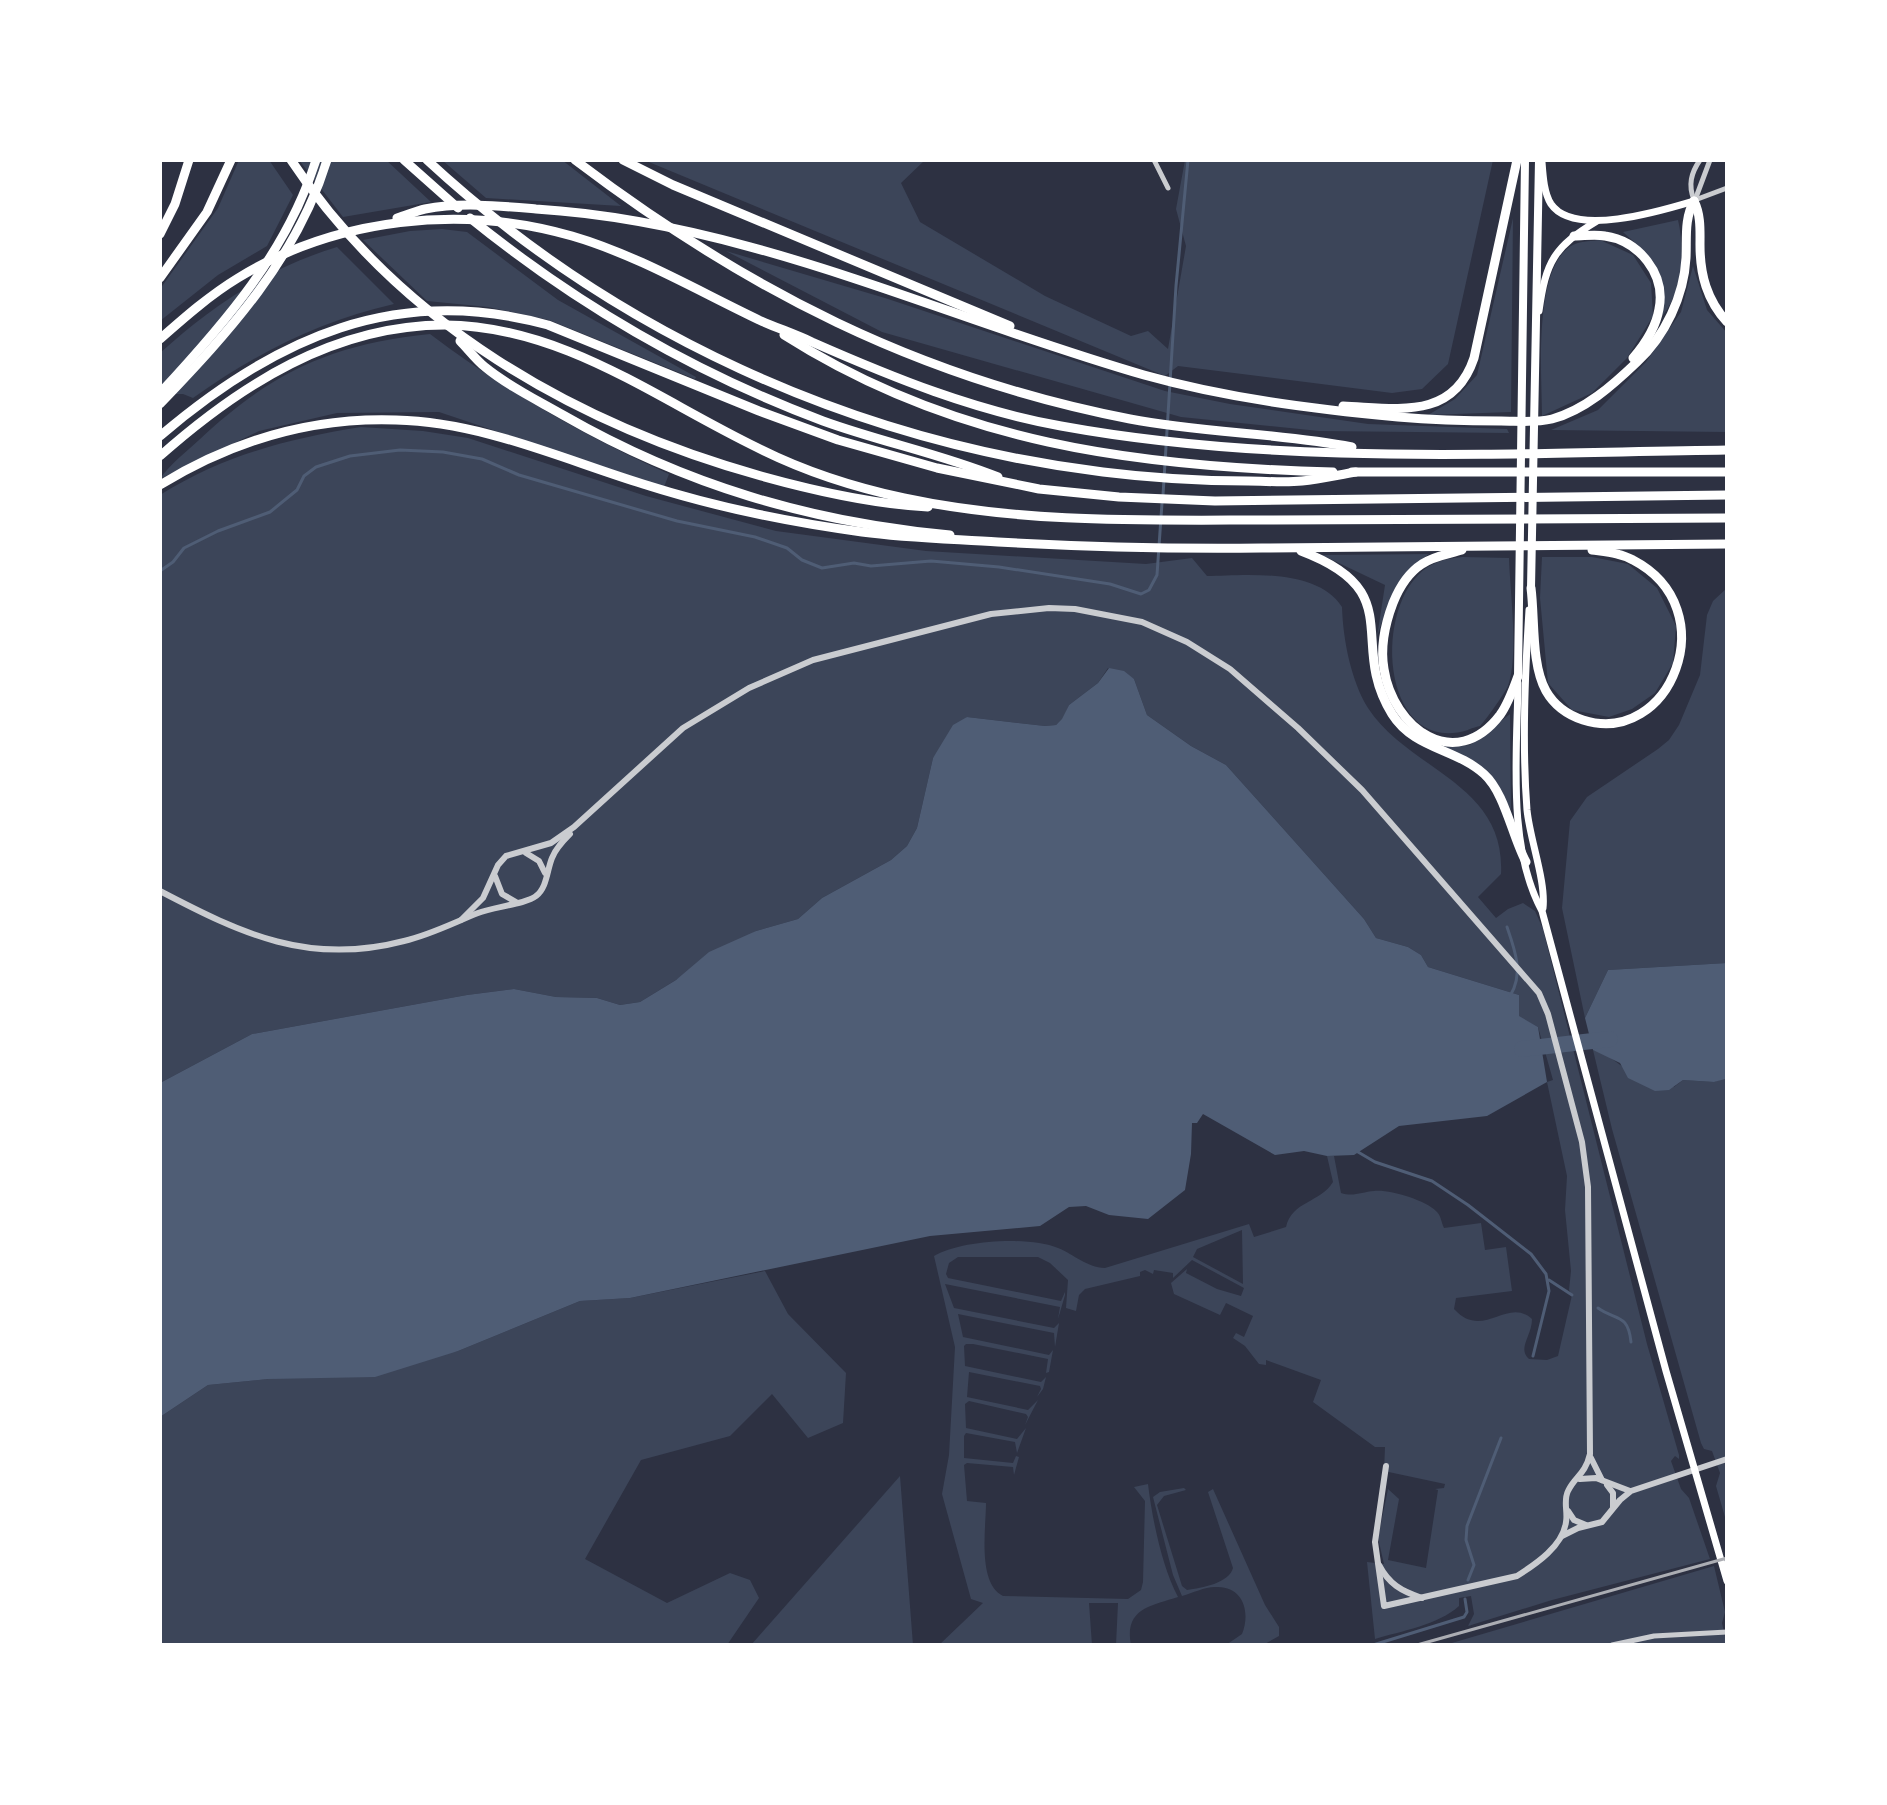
<svg xmlns="http://www.w3.org/2000/svg" width="1887" height="1805" font-family="Barlow,sans-serif">
	<style>
		.green { fill: #3c4559; fill-rule: evenodd }
		.water { fill: #4f5d75 }
		.lines { fill: none; stroke-linecap: round; stroke-linejoin: round }
		.stream { stroke: #4f5d75; stroke-width: 3 }
		.river { stroke: #4f5d75; stroke-width: 16 }
		.minor { stroke: #caccd0; stroke-width: 5 }
		.tertiary { stroke: #caccd0; stroke-width: 6 }
		.secondary { stroke: #fff; stroke-width: 7 }
		.primary { stroke: #fff; stroke-width: 8 }
		.motorway { stroke: #fff; stroke-width: 9 }
		.rail { stroke: #abadb3; stroke-width: 3 }
	</style>
	<rect width="100%" height="100%" fill="#2d3142"/>
	<g class="green">
		<path d="M239 160H269L293 195 267 246 218 275 160 321V289L218 208Z"/>
		<path d="M299 160H386L431 202 343 217Z"/>
		<path d="M442 160H562L621 206 486 198Z"/>
		<path d="M644 160H925L901 183 920 222 1045 296 1131 336 1148 331 1168 349 1186 246 1176 209 1185 160H1493L1448 364 1422 389 1392 393 1178 366 1165 376Z"/>
		<path d="M1513 218 1511 412 1428 415 1455 399 1477 375Z"/>
		<path d="M1678 220C1685 249 1683 294 1661 317 1668 272 1656 261 1623 232Z"/>
		<path d="M442 229 467 232 558 300 696 377 695 379 549 320 488 307 427 301 363 240 410 231Z"/>
		<path d="M1600 240 1633 255 1651 283 1653 316 1627 358 1592 393 1542 416C1542 376 1532 262 1575 244 1582 241 1593 241 1600 240Z"/>
		<path d="M337 247 394 304C319 321 255 354 193 398L183 394H160V353C213 305 268 268 337 247Z"/>
		<path d="M726 251 885 298 1165 391 1230 404 1368 424 1507 429 1509 433 1319 431 1181 417 882 332Z"/>
		<path d="M1693 266 1707 310 1727 333V432L1551 430 1598 410 1646 362 1681 312Z"/>
		<path d="M430 334C504 390 585 436 669 474L664 487 439 412 337 413 259 431 160 479C169 465 186 452 199 440 271 372 332 344 430 334Z"/>
		<path d="M361 427 423 431 468 438 646 496 776 531 926 551 1146 564 1192 558 1207 576C1246 575 1317 568 1342 607 1343 639 1351 681 1368 708 1408 770 1506 783 1501 874L1478 897 1496 918 1508 909 1523 903 1535 911 1543 929 1647 1344 1679 1455V1459L1675 1456 1671 1461 1681 1489 1689 1498 1710 1559 1552 1600 1468 1626 1474 1614 1471 1596 1459 1598V1606C1438 1625 1401 1631 1375 1639L1367 1562 1384 1564 1378 1538 1388 1489 1399 1499 1388 1560 1426 1568 1438 1490 1435 1489 1444 1488 1445 1484 1384 1471 1385 1447H1375L1313 1402 1321 1380 1266 1360V1365L1259 1364 1245 1346 1233 1338 1236 1333 1244 1337 1253 1316 1226 1303 1220 1315 1174 1294 1171 1283 1187 1269 1186 1273 1217 1289 1241 1296 1244 1288 1192 1260 1173 1278V1273L1154 1270 1153 1274 1145 1270 1140 1272V1276L1085 1289 1079 1295 1076 1311 1066 1308 1068 1280 1050 1263 1038 1257H958L949 1263 946 1274 948 1278 1061 1301 1065 1292V1295L1058 1319 1060 1307 945 1284 954 1308 1054 1328 1059 1323 1055 1347 1054 1333 958 1314 963 1337 1049 1355 1053 1350 1049 1372 1046 1373 1048 1359 973 1344H966L964 1346 965 1366 1041 1382 1046 1377 1043 1389 1037 1397 1041 1389 1040 1386 969 1372 967 1397 1028 1410 1038 1400 1025 1425 1028 1417 1026 1414 969 1401 965 1404 966 1428 1017 1439 1026 1428 1017 1453 1015 1442 966 1433 964 1436V1458L1013 1463 1016 1456 1019 1457 1014 1475 1013 1467 967 1463 964 1465 967 1501 986 1503C986 1528 977 1583 1003 1596L1128 1599 1141 1590 1143 1582 1145 1501 1134 1487 1148 1484C1152 1518 1162 1567 1178 1597 1150 1606 1124 1609 1131 1645H1116L1118 1603H1089L1092 1645H939L983 1603 971 1599 942 1494 949 1455 955 1347 934 1256C962 1240 1028 1236 1058 1248 1075 1255 1086 1267 1105 1268L1249 1224 1254 1237 1286 1227C1292 1201 1320 1203 1333 1182L1327 1156H1334L1341 1193C1353 1197 1362 1192 1374 1191 1389 1189 1425 1200 1436 1211 1441 1215 1441 1222 1444 1228L1481 1223 1485 1250 1506 1247 1512 1291 1456 1298 1454 1309C1483 1341 1507 1296 1532 1319 1532 1336 1517 1348 1529 1359L1547 1360 1558 1356 1572 1295 1569 1290 1571 1271 1565 1210 1567 1176 1547 1082 1553 1080 1538 1027 1519 1017V995L1428 967 1421 955 1408 947 1376 938 1364 919 1226 765 1191 746 1147 715 1134 679 1108 668 1098 683 1069 705 1063 719 1056 725 1045 726 967 717 933 758 917 828 907 846 891 860 822 898 798 919 756 931 640 1002 620 1005 597 998 556 997 514 989 467 995 252 1034 160 1083V495C224 455 287 439 361 427ZM1242 1230 1243 1284 1193 1257 1197 1249Z"/>
		<path d="M1429 554C1394 578 1390 598 1377 637L1385 585 1322 555Z"/>
		<path d="M1462 557 1509 558C1510 592 1519 656 1508 686 1505 693 1485 721 1480 726 1479 726 1469 729 1468 730 1376 759 1370 586 1438 562 1445 559 1454 558 1462 557Z"/>
		<path d="M1542 557H1592L1628 564 1657 588 1676 626 1673 663 1655 693 1632 709 1609 717 1572 710 1548 683 1540 598Z"/>
		<path d="M1727 588V963L1608 970 1585 1018 1562 908 1570 821 1587 797 1658 749 1669 740 1679 725 1700 675 1707 615 1713 601Z"/>
		<path d="M1510 714 1511 810C1489 768 1484 767 1441 747L1470 745Z"/>
		<path d="M1593 1050 1604 1053 1623 1067 1674 1087 1683 1080 1714 1082 1727 1077V1524L1716 1486 1720 1473 1712 1451 1704 1449 1701 1443 1612 1129Z"/>
		<path d="M765 1271 788 1314 846 1373 843 1423 808 1438 772 1394 730 1436 641 1460 585 1559 667 1603 730 1573 750 1580 759 1598 727 1645H160V1417L208 1385 268 1379 458 1351 580 1301 630 1298Z"/>
		<path d="M900 1476 913 1645H751Z"/>
		<path d="M1184 1488 1186 1490 1164 1496 1157 1505 1182 1586 1187 1590C1202 1588 1229 1583 1233 1568L1208 1492 1213 1489 1265 1605 1279 1627V1636L1263 1645H1226L1242 1634C1251 1612 1243 1585 1215 1587 1204 1587 1193 1593 1182 1596L1173 1575 1153 1497 1160 1492Z"/>
		<path d="M1714 1566 1725 1612 1722 1623 1727 1645H1445Z"/>
	</g>
	<g class="water">
		<path d="M1109 668 1124 671 1134 679 1147 715 1191 746 1226 765 1364 919 1376 938 1408 947 1421 955 1428 967 1519 995V1016L1538 1027 1547 1082 1487 1116 1399 1126 1354 1155 1327 1156 1304 1151 1275 1155 1203 1114 1197 1123H1192L1191 1154 1185 1190 1148 1219 1109 1215 1086 1206 1069 1207 1040 1226 930 1236 630 1298 580 1301 458 1351 375 1377 268 1379 208 1385 160 1417V1083L252 1034 467 995 514 989 556 997 597 998 620 1005 640 1002 676 980 709 952 756 931 798 919 822 898 891 860 907 846 917 828 933 758 953 725 967 717 1045 726 1056 725 1062 719 1069 705 1098 683Z"/>
		<path d="M1727 963 1725 1079 1714 1082 1683 1080 1669 1090 1655 1091 1628 1078 1620 1063 1593 1050 1585 1018 1608 970Z"/>
	</g>
	<g class="lines">
		<g class="stream">
			<path d="M1163 495 1176 286 1188 160"/>
			<path d="M160 571 173 562 184 548 218 531 270 512 297 490 304 476 316 467 350 456 400 450 443 452 482 459 519 475 677 521 755 537 787 548 802 560 822 568 854 563 871 566 931 561 999 567 1110 584 1141 594 1149 590 1157 575 1162 503"/>
			<path d="M1507 927C1515 950 1524 974 1510 996"/>
			<path d="M1358 1152 1375 1162 1432 1181 1468 1205 1531 1254 1546 1274 1549 1291 1533 1356"/>
			<path d="M1549 1280 1572 1295"/>
			<path d="M1598 1308C1616 1321 1628 1313 1631 1342"/>
			<path d="M1468 1580 1474 1565 1466 1540 1467 1526 1501 1438"/>
			<path d="M1373 1645 1464 1617 1467 1612 1465 1599"/>
		</g>
		<path class="river" d="M1522 1049 1610 1039"/>
		<g class="minor">
			<path d="M1154 160 1168 188"/>
			<path d="M1694 200C1688 185 1691 173 1700 160"/>
			<path d="M1695 200 1710 160"/>
			<path d="M1695 200 1727 188"/>
			<path d="M1612 1645 1654 1636 1727 1632"/>
		</g>
		<g class="tertiary">
			<path d="M526 853 539 861 545 873"/>
			<path d="M495 876 502 894 516 902"/>
			<path d="M160 891C242 934 309 966 404 941 430 935 453 923 478 913 493 907 526 904 536 896 547 888 547 870 552 858 556 848 563 841 570 834"/>
			<path d="M461 920 483 898 498 865 506 856 551 843 574 827 683 728 749 688 813 660 991 614 1049 608 1075 609 1142 622 1187 642 1230 669 1298 728 1362 790 1539 993 1548 1014 1582 1142 1588 1187 1590 1454C1585 1475 1575 1476 1568 1491 1563 1501 1568 1512 1566 1522 1563 1546 1536 1564 1517 1576L1384 1606 1375 1542 1386 1466"/>
			<path d="M1591 1458 1602 1480"/>
			<path d="M1580 1479 1596 1478 1630 1491"/>
			<path d="M1607 1485 1613 1493V1507"/>
			<path d="M1568 1511 1574 1520 1586 1525"/>
			<path d="M1562 1536 1578 1528 1602 1522 1620 1500 1631 1491 1727 1459"/>
			<path d="M1379 1565C1389 1584 1401 1591 1422 1598"/>
		</g>
		<g class="secondary">
			<path d="M1542 162C1543 176 1544 193 1551 204 1574 238 1664 210 1694 201"/>
			<path d="M1539 311C1546 261 1554 247 1597 221"/>
			<path d="M1529 610C1525 676 1522 745 1527 810 1530 840 1546 881 1543 908"/>
			<path d="M1518 683C1517 753 1507 847 1542 911L1666 1371 1727 1581"/>
		</g>
		<g class="primary">
			<path d="M1531 588 1539 160"/>
			<path d="M1518 676 1525 160"/>
		</g>
		<g class="motorway">
			<path d="M291 160C400 324 575 424 761 476 815 491 872 504 928 507"/>
			<path d="M404 160 458 208"/>
			<path d="M427 160C613 332 851 441 1103 472 1151 478 1199 481 1248 481 1266 481 1284 483 1302 481 1320 479 1338 475 1356 472"/>
			<path d="M575 160C745 289 918 378 1130 419 1203 433 1279 433 1352 447"/>
			<path d="M623 160 673 185 1010 326"/>
			<path d="M1694 201C1701 215 1700 230 1700 245 1700 275 1707 300 1727 322"/>
			<path d="M397 218C407 215 416 211 425 209 460 202 501 206 536 209 748 222 942 317 1144 375 1226 398 1313 409 1398 417 1432 420 1466 421 1501 421 1518 421 1536 423 1552 419 1585 410 1613 385 1637 362 1665 336 1684 296 1686 258 1687 238 1684 219 1694 201"/>
			<path d="M470 218C576 304 695 373 823 421 881 442 941 454 998 477"/>
			<path d="M160 234 175 204 189 160"/>
			<path d="M1574 236C1584 236 1595 234 1605 236 1639 241 1666 274 1659 309 1656 327 1645 344 1633 358"/>
			<path d="M160 278 207 212 231 160"/>
			<path d="M784 335C954 443 1136 467 1333 472"/>
			<path d="M160 339C185 317 210 295 238 278 336 218 461 204 572 236 637 255 698 291 759 320 777 328 795 334 812 342 894 378 973 410 1061 426 1280 466 1506 453 1727 450"/>
			<path d="M460 341C468 349 476 360 485 367 508 386 537 400 563 415 685 485 810 522 950 535"/>
			<path d="M160 393C225 323 287 252 316 160"/>
			<path d="M160 404C229 332 297 258 327 160"/>
			<path d="M1343 406C1396 408 1453 421 1474 358L1517 160"/>
			<path d="M160 436C275 338 396 283 548 325L759 411 838 440 937 468 1039 489 1119 497 1215 501 1727 495"/>
			<path d="M160 456C240 385 334 325 445 325 562 326 655 398 756 447 803 471 853 487 904 498 1025 524 1150 520 1273 520 1425 520 1576 519 1727 518"/>
			<path d="M1352 472H1727"/>
			<path d="M160 485C232 441 311 417 396 420 482 422 562 459 643 484 715 507 788 522 862 532 907 538 952 539 998 542 1086 547 1174 549 1262 548 1417 547 1572 545 1727 544"/>
			<path d="M1462 550C1449 554 1433 556 1422 564 1408 573 1399 588 1393 603 1385 624 1380 646 1384 669 1393 728 1455 774 1500 715 1508 704 1513 690 1518 676"/>
			<path d="M1301 551C1410 592 1347 642 1392 714 1414 749 1455 748 1484 774 1505 793 1512 836 1526 862"/>
			<path d="M1531 588C1535 619 1531 664 1546 691 1554 705 1568 715 1583 720 1670 748 1727 609 1633 560 1621 553 1606 552 1592 550"/>
		</g>
		<path class="rail" d="M1417 1645 1727 1558"/>
	</g>
	<rect width="1887" height="1805" fill="none" stroke="#ffffff" stroke-width="324"/>
</svg>
